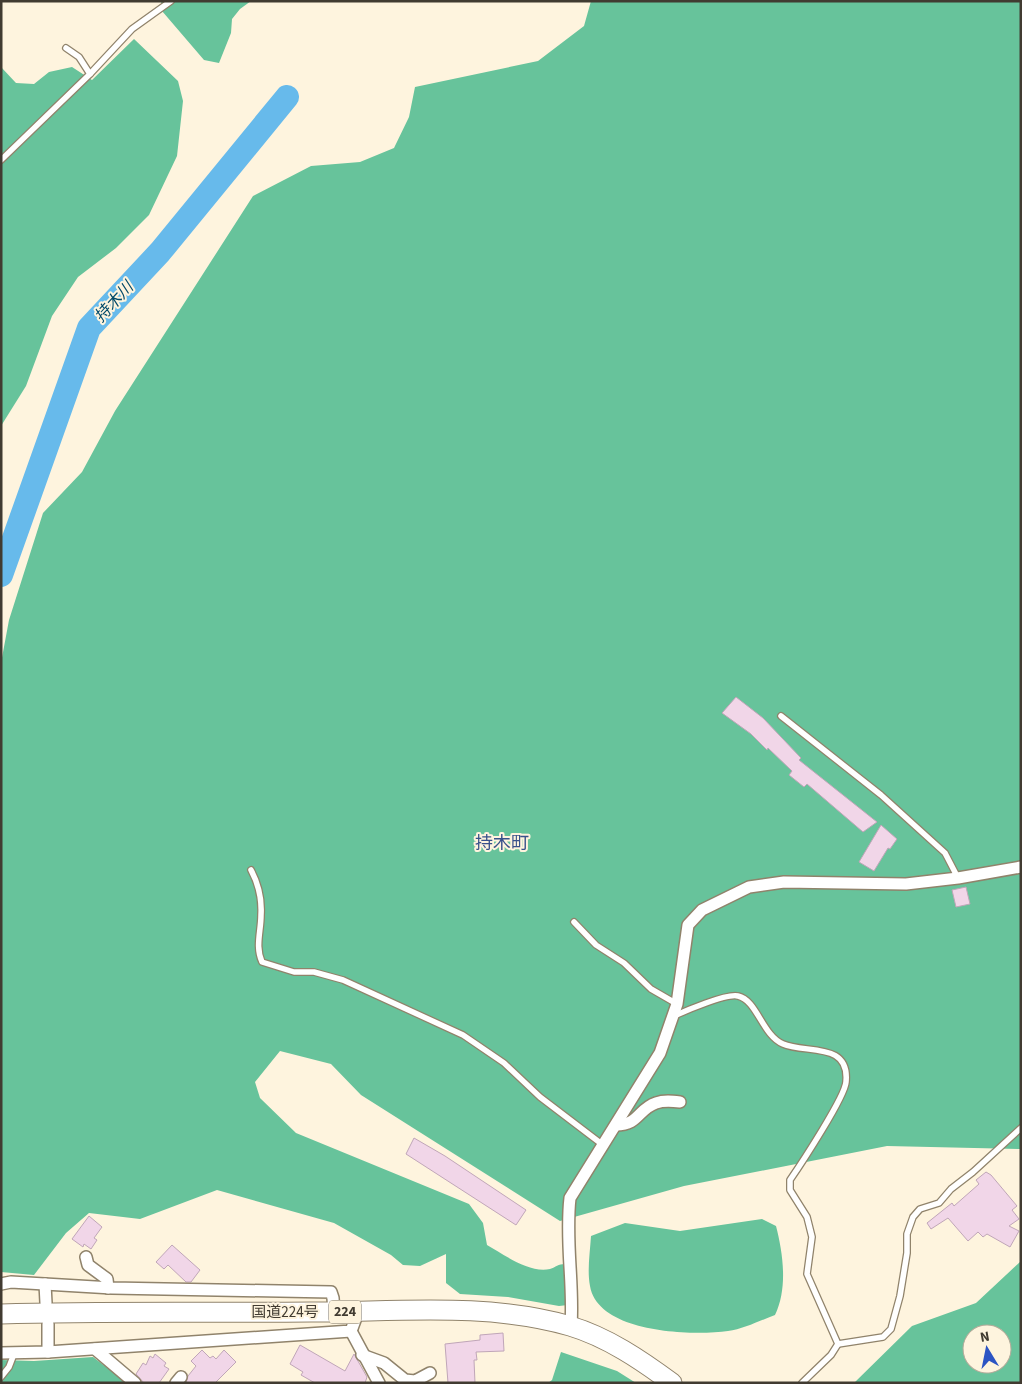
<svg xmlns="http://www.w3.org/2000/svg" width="1022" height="1384" font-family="'Source Sans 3','Noto Sans JP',sans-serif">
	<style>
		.forest { fill: #67c39b; fill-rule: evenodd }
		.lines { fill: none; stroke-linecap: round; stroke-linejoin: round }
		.river { stroke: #67baeb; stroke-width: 24 }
		.building { fill: #f1d6e8; stroke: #c0a6b8 }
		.service-casing { stroke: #90836b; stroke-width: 8 }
		.minor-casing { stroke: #90836b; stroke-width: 14 }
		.trunk-casing { stroke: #90836b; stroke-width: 21 }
		.service { stroke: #fff; stroke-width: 5.5 }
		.minor { stroke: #fff; stroke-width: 11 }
		.trunk { stroke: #fff; stroke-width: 19 }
		.labels { text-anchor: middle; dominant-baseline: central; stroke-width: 4; stroke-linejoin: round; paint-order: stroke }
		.shield { fill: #fef4de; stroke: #7a7265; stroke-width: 1 }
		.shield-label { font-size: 14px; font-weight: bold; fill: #413b31 }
		.street-label { font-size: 15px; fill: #413b31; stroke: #fef4de }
		.water-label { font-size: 16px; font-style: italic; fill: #024969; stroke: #fef4de }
		.quarter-label { font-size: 18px; fill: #39518b; stroke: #fef4de }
	</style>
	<rect width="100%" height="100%" fill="#fef4de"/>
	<g class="forest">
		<path d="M161 1H251L240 9 232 19 231 33 219 63 204 60 162 11Z"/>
		<path d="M591 1H1021V1149L887 1146 684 1186 560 1221 361 1095 331 1064 280 1051 255 1082 260 1098 296 1133 469 1204 483 1223 487 1245C503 1254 530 1274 550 1269 556 1267 558 1264 565 1264L568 1305 559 1306 508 1297 460 1294 446 1283V1254L420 1266 403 1265 391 1255 334 1223 217 1190 140 1219 89 1213 66 1233 34 1275 1 1272V663L9 620 43 513 82 472 115 411 253 196 311 166 360 162 394 148 409 117 415 87 538 61 584 26Z"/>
		<path d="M134 39 178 81 183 101 177 156 149 215 116 248 78 277 52 316 26 386 1 426V67L16 83 34 84 49 72 72 67 92 80Z"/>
		<path d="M762 1219 776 1226C783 1253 788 1288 775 1315 761 1320 744 1329 728 1331 691 1336 598 1333 590 1286 587 1271 590 1252 591 1236L625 1223 680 1231Z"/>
		<path d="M1021 1261V1383H854L912 1326 976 1303ZM972 1334H1002V1364H972Z"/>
		<path d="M561 1352 617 1371 636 1383H548L552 1380Z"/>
		<path d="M93 1357 127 1383H1V1360L34 1361Z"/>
	</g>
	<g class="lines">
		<path class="river" d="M1 575 89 328 160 252 287 97"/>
	</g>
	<g class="building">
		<path d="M736 697 763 718 801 758 799 760 877 822 863 832 807 784 804 787 789 775 792 771 768 748 767 750 751 734 722 713Z"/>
		<path d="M881 825 897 839 890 849 888 848 874 871 859 862Z"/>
		<path d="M966 887 970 904 956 907 952 890Z"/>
		<path d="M414 1138 445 1156 526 1210 516 1225 406 1154Z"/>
		<path d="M986 1172 991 1175 1017 1206 1012 1210 1019 1219 1009 1226 1019 1231 1010 1247 987 1234 983 1237 978 1232 968 1241 948 1218 931 1229 927 1223 952 1203 954 1206 979 1184 976 1180Z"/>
		<path d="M89 1216 102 1227 94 1238 97 1240 91 1249 84 1244 83 1247 72 1239Z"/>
		<path d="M172 1245 200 1270 191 1282H186L168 1265 164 1269 156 1262Z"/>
		<path d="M503 1333 504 1351 476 1352 477 1360H474L475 1383H448L445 1344 480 1340V1335Z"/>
		<path d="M300 1345 345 1371 354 1354 367 1377 365 1383H315L301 1375 303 1372 290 1364Z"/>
		<path d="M202 1350 210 1358 213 1356 216 1359 224 1350 236 1362 215 1383H186L188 1376 196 1366 191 1361Z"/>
		<path d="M155 1354 166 1363 164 1366 169 1369 159 1383H144L136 1374 143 1363 146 1365 150 1356 153 1358Z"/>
	</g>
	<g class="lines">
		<g class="service-casing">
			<g id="service">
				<path d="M66 48 79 57 90 74"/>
				<path d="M1 160 90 74 132 29 171 1"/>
				<path d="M781 716 881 795 945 853 958 878"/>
				<path d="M251 870C259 885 262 899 261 915 261 932 255 946 262 962L294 972H314L343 980 463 1035 504 1063 540 1097 603 1145"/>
				<path d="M574 922 596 945 624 963 651 989 677 1004"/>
				<path d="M674 1016C685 1011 727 993 738 996 757 1000 762 1035 783 1044 805 1054 850 1041 846 1082 845 1097 801 1164 790 1180V1190L807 1217 812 1237 807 1274 838 1344 831 1355 802 1383"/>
				<path d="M838 1344 883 1337 891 1329 900 1296 907 1253V1234L913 1217 920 1209 939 1203 951 1189 973 1172 1021 1128"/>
				<path d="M1 1377 9 1367 14 1354"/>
			</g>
		</g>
		<g class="minor-casing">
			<g id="minor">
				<path d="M616 1125C639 1125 638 1109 656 1103 664 1100 672 1101 680 1102"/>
				<path d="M86 1257 88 1265 107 1279 108 1288"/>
				<path d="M1 1284 11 1282 112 1288 331 1292 333 1298 334 1312"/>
				<path d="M45 1284 46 1303"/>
				<path d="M571 1326C574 1284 565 1241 570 1198L660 1053 677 1004 688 925 702 910 749 887 784 882 906 884 958 878 1021 867"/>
				<path d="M351 1331 379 1383"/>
				<path d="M95 1349 135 1383"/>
				<path d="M48 1352V1324"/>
				<path d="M1 1353 48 1352 351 1331 358 1312"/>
				<path d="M362 1355 384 1363 405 1380 415 1381 430 1373"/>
				<path d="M176 1383 181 1377"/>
			</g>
		</g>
		<g class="trunk-casing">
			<path id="trunk" d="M1 1314C104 1311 208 1313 311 1312 396 1312 487 1302 570 1326 607 1337 641 1360 672 1383"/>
		</g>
		<use href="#service" class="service"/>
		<use href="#minor" class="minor"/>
		<use href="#trunk" class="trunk"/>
	</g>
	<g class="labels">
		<rect class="shield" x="329" y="1300.5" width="32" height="23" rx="4"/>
		<g class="shield-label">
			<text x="345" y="1312">224</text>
		</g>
		<g class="street-label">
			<text x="285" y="1312">国道224号</text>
		</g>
		<g class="water-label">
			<text transform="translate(114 302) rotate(-47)">持木川</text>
		</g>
		<g class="quarter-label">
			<text x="502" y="843">持木町</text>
		</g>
	</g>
	<rect width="1022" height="1384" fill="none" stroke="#413b31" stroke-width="5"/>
	<g transform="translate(987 1349) rotate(350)"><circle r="24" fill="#fef4de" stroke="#b2aa99"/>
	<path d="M0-4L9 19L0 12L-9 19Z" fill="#2c54c3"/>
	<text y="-8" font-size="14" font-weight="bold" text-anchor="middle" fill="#413b31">N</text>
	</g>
</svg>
